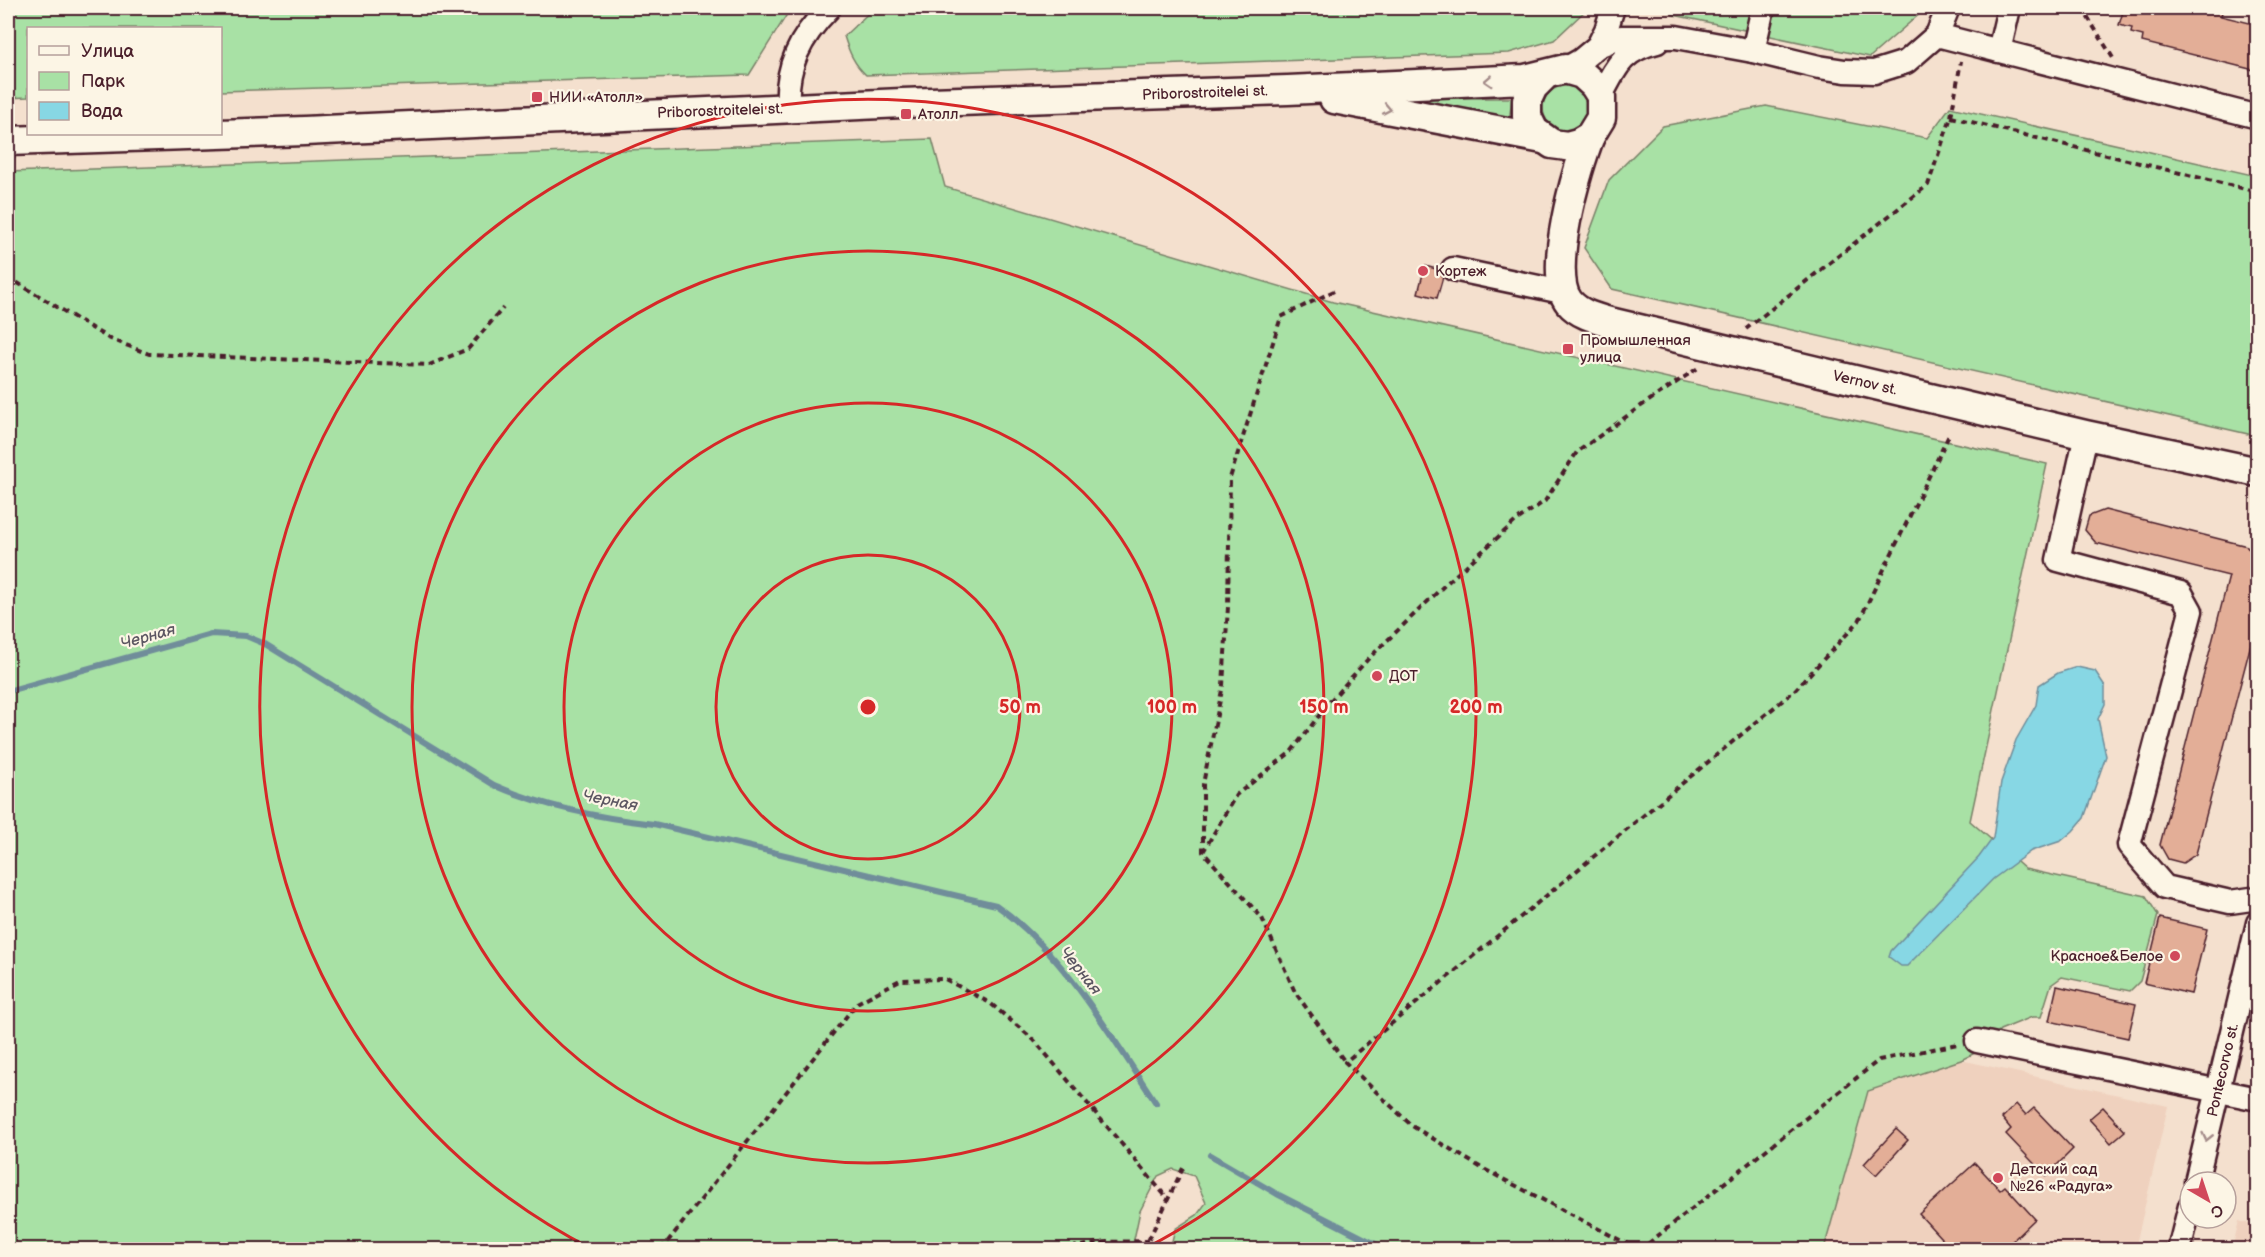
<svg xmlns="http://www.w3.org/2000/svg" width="2265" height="1257" font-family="'Balsamiq Sans',sans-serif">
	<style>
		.built { fill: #efd1be }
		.green { fill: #a8e1a5; stroke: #798068; stroke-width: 1.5 }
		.water { fill: #87d7e4; stroke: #6f8d9a; stroke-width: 1.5 }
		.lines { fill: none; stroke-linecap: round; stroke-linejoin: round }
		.stream { stroke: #6f8d9a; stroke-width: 6 }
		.building { fill: #e3ae97; stroke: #4a1f2b; stroke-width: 1.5 }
		.minor-casing { stroke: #4a1f2b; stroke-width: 27 }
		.major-casing { stroke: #4a1f2b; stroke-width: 33 }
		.path { stroke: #4a1f2b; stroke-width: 4; stroke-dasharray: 6 4.5; stroke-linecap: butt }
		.minor { stroke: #fcf5e5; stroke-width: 22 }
		.major { stroke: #fcf5e5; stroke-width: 28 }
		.oneway { stroke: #a38a88 }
		.ring { fill: none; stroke: #d62828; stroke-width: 3 }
		.poi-dot { fill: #d1495b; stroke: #fcf5e5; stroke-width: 2 }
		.labels { text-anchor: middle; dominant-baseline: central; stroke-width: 4.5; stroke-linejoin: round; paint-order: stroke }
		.street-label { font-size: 15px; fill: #4a1f2b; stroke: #fcf5e5 }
		.poi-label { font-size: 15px; fill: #4a1f2b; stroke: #fcf5e5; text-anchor: start }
		.water-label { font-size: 16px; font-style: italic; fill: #5c5662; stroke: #fcf5e5 }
		.centre { fill: #d62828; stroke: #fcf5e5; stroke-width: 3 }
		.ring-label { font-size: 18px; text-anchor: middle; font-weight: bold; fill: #d62828; stroke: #fcf5e5; stroke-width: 4.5; stroke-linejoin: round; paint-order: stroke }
	</style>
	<rect width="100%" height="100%" fill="#f4e0ce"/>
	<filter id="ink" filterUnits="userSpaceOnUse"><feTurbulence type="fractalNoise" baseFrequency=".0167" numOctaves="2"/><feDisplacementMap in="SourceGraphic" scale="12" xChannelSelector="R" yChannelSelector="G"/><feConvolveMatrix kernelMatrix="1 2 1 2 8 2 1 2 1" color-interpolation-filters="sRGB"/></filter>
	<g filter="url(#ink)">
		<g class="built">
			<path d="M1961 1060 2168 1106 2135 1249 1824 1250 1868 1091Z"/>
			<path d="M2239 1221 2257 1226V1249H2232Z"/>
		</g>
		<g class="green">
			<path d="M8 8H791L749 75 221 91 220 28H28V97L8 98Z"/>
			<path d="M874 8H1588L1554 40 1509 53 866 75C854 64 849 52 844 36Z"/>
			<path d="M1666 8H1760L1754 32 1674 15Z"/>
			<path d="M1767 8H1924L1923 11 1870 57 1761 34Z"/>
			<circle cx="1565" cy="108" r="22"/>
			<path d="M1429 98H1512L1509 122 1429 103Z"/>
			<path d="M1766 106 1927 138 1950 107 2257 176V436L1612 289 1584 248 1609 180 1663 126Z"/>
			<path d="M932 139 945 187 1333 302 2047 464 1970 821 2025 869 2146 896 2158 915 2140 981 2130 991 2062 977 2051 985 2041 1017H2032L2000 1030 1983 1049 1961 1060 1868 1091 1824 1249H1170L1175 1229 1197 1215 1206 1203 1194 1176 1173 1169 1158 1176 1140 1211 1132 1249H8V172Z"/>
		</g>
		<path class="water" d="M2077 667 2095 671 2105 686V704L2098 719 2106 756 2084 818 2073 831 2061 841 2031 851 1993 879 1907 966H1901L1889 957 1891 951 1979 857 1993 838 2001 782 2016 740 2036 705 2039 685 2058 673Z"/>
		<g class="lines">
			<g class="stream">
				<path d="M8 691 211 634 246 636 265 644 494 785C544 807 600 818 654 824L996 905C1063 952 1111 1036 1156 1103"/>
				<path d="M1210 1155 1277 1194 1387 1250"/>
			</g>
		</g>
		<g class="building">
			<path d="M2124 8H2223L2221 16 2258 25V71L2142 42 2143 36 2131 33 2132 28 2119 25Z"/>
			<path d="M1425 266 1440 270 1443 277 1437 298 1418 293Z"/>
			<path d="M2105 510 2247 546 2258 562V617L2196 854 2183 863 2168 859 2160 845 2229 576 2096 543 2085 530 2089 516Z"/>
			<path d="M2160 918 2207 929 2191 994 2144 983Z"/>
			<path d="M2057 986 2136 1004 2128 1038 2049 1021Z"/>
			<path d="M2016 1104 2026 1115 2034 1108 2073 1149 2046 1176 2006 1134 2011 1129 2002 1118Z"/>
			<path d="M2103 1107 2125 1131 2111 1143 2089 1119Z"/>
			<path d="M1896 1129 1908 1140 1876 1175 1864 1164Z"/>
			<path d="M1975 1163 2000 1190 2005 1186 2035 1219 2003 1250H1952L1919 1214Z"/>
		</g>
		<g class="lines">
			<g class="minor-casing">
				<g id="minor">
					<path d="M1937 35 2258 117"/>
					<path d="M1598 46 1606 30 1613 8"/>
					<path d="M1753 51 1763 8"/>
					<path d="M1999 51 2009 8"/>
					<path d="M1565 69 1581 60 1598 46 1621 37H1676L1753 51 1819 67 1845 71 1874 72 1906 62 1937 35 1948 8"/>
					<path d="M1601 96C1616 67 1622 50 1657 42"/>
					<path d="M788 108C785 67 800 37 829 8"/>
					<path d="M1453 269 1562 292"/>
					<path d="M2086 435 2058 560 2181 593 2191 611 2129 845 2165 887 2230 902 2258 898"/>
					<path d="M1977 1041 2258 1099"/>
					<path d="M2196 1182 2258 923"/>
					<path d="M2179 1250 2190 1206"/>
				</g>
			</g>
			<g class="major-casing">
				<g id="major">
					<path d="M1334 99 1543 139"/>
					<path d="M1590 136C1577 168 1546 274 1569 302 1579 314 1595 318 1610 322L2086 435 2258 472"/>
					<path d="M8 141 304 131 902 103 1288 90 1525 79 1565 69 1582 74 1594 85 1601 96V118L1590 136 1578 143 1567 146 1552 144 1534 131 1527 117V100L1533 87 1546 74"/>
				</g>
			</g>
			<g class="path">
				<path d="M2082 8 2113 58"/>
				<path d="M1951 117 2258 192"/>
				<path d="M8 277 108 338 149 354 429 365 468 349 503 308"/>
				<path d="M1334 291 1281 317 1230 478 1228 607 1223 685 1203 784V852L1262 918 1295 992 1345 1062"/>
				<path d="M1746 329 1928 185 1951 117 1961 61"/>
				<path d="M1203 852 1236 795 1291 752 1331 700 1369 658 1449 581 1517 520 1545 501 1577 452 1641 406 1698 368"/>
				<path d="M661 1250 857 1003 900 980 945 979 990 1003 1034 1040 1168 1199"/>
				<path d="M1050 1250 1107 1242 1148 1241"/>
				<path d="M1147 1250 1148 1241 1184 1166"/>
				<path d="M1639 1250 1480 1167 1412 1126 1345 1062 1794 691 1859 621 1950 433"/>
				<path d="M1640 1250 1879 1060 1958 1044"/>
			</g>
			<use href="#minor" class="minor"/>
			<use href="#major" class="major"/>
		</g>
		<defs><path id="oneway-chevron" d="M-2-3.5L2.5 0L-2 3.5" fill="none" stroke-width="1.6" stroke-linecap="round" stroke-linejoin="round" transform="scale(1.5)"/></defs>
		<g class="oneway">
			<use href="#oneway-chevron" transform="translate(1488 81) rotate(177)"/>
			<use href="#oneway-chevron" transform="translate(1387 109) rotate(11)"/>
			<use href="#oneway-chevron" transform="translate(2207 1137) rotate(103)"/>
		</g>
	</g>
	<g class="ring">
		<circle cx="868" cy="707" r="152"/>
		<circle cx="868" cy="707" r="304"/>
		<circle cx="868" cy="707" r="456"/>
		<path d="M592 1249A608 608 0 1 1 1144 1249"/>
	</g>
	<g class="poi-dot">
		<rect x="531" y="91" width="12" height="12" rx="3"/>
		<rect x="900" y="108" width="12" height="12" rx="3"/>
		<circle cx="1423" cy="271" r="6"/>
		<rect x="1562" y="343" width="12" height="12" rx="3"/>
		<circle cx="1377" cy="676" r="6"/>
		<circle cx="2175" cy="956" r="6"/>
		<circle cx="1998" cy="1178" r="6"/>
	</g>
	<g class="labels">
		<g class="street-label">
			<text transform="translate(1205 93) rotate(-2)">Priborostroitelei st.</text>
			<text transform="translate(720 111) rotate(-2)">Priborostroitelei st.</text>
			<text transform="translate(1865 383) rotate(13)">Vernov st.</text>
			<text transform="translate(2223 1070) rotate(-77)">Pontecorvo st.</text>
		</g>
		<g class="poi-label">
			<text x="549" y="97">НИИ «Атолл»</text>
			<text x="918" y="114">Атолл</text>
			<text x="1435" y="271">Кортеж</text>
			<text x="1580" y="340">Промышленная<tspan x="1580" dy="17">улица</tspan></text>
			<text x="1389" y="676">ДОТ</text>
			<text x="2163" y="956" text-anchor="end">Красное&amp;Белое</text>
			<text x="2010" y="1169">Детский сад<tspan x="2010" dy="17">№26 «Радуга»</tspan></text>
		</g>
		<g class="water-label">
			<text transform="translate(148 637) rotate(-16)">Черная</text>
			<text transform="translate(610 801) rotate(11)">Черная</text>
			<text transform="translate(1080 971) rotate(51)">Черная</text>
		</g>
	</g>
	<circle cx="868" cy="707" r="9" class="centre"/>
	<g class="ring-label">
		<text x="1020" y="713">50 m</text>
		<text x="1172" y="713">100 m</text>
		<text x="1324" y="713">150 m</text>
		<text x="1476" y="713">200 m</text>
	</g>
	<rect width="2265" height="1257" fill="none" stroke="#fcf5e5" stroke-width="30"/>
	<rect x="15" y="15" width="2235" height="1227" fill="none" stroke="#4a1f2b" stroke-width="2" filter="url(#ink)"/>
	<rect x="27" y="27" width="195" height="108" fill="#fcf5e5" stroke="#b59f9b" stroke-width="1.5"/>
	<rect x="39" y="46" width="30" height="9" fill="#fcf5e5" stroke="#b59f9b" stroke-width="1.5"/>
	<text x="81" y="57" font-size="18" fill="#4a1f2b">Улица</text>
	<rect x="39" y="72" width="30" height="18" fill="#a8e1a5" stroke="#b59f9b" stroke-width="1.5"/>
	<text x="81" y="87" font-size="18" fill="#4a1f2b">Парк</text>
	<rect x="39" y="102" width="30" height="18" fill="#87d7e4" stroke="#b59f9b" stroke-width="1.5"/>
	<text x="81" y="117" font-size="18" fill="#4a1f2b">Вода</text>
	<g transform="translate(2208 1200) rotate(141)"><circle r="28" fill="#fcf5e5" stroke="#b59f9b" stroke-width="1.5"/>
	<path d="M0-4.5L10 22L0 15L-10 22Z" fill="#d1495b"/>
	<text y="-9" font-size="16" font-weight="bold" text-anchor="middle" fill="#4a1f2b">С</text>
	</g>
</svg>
